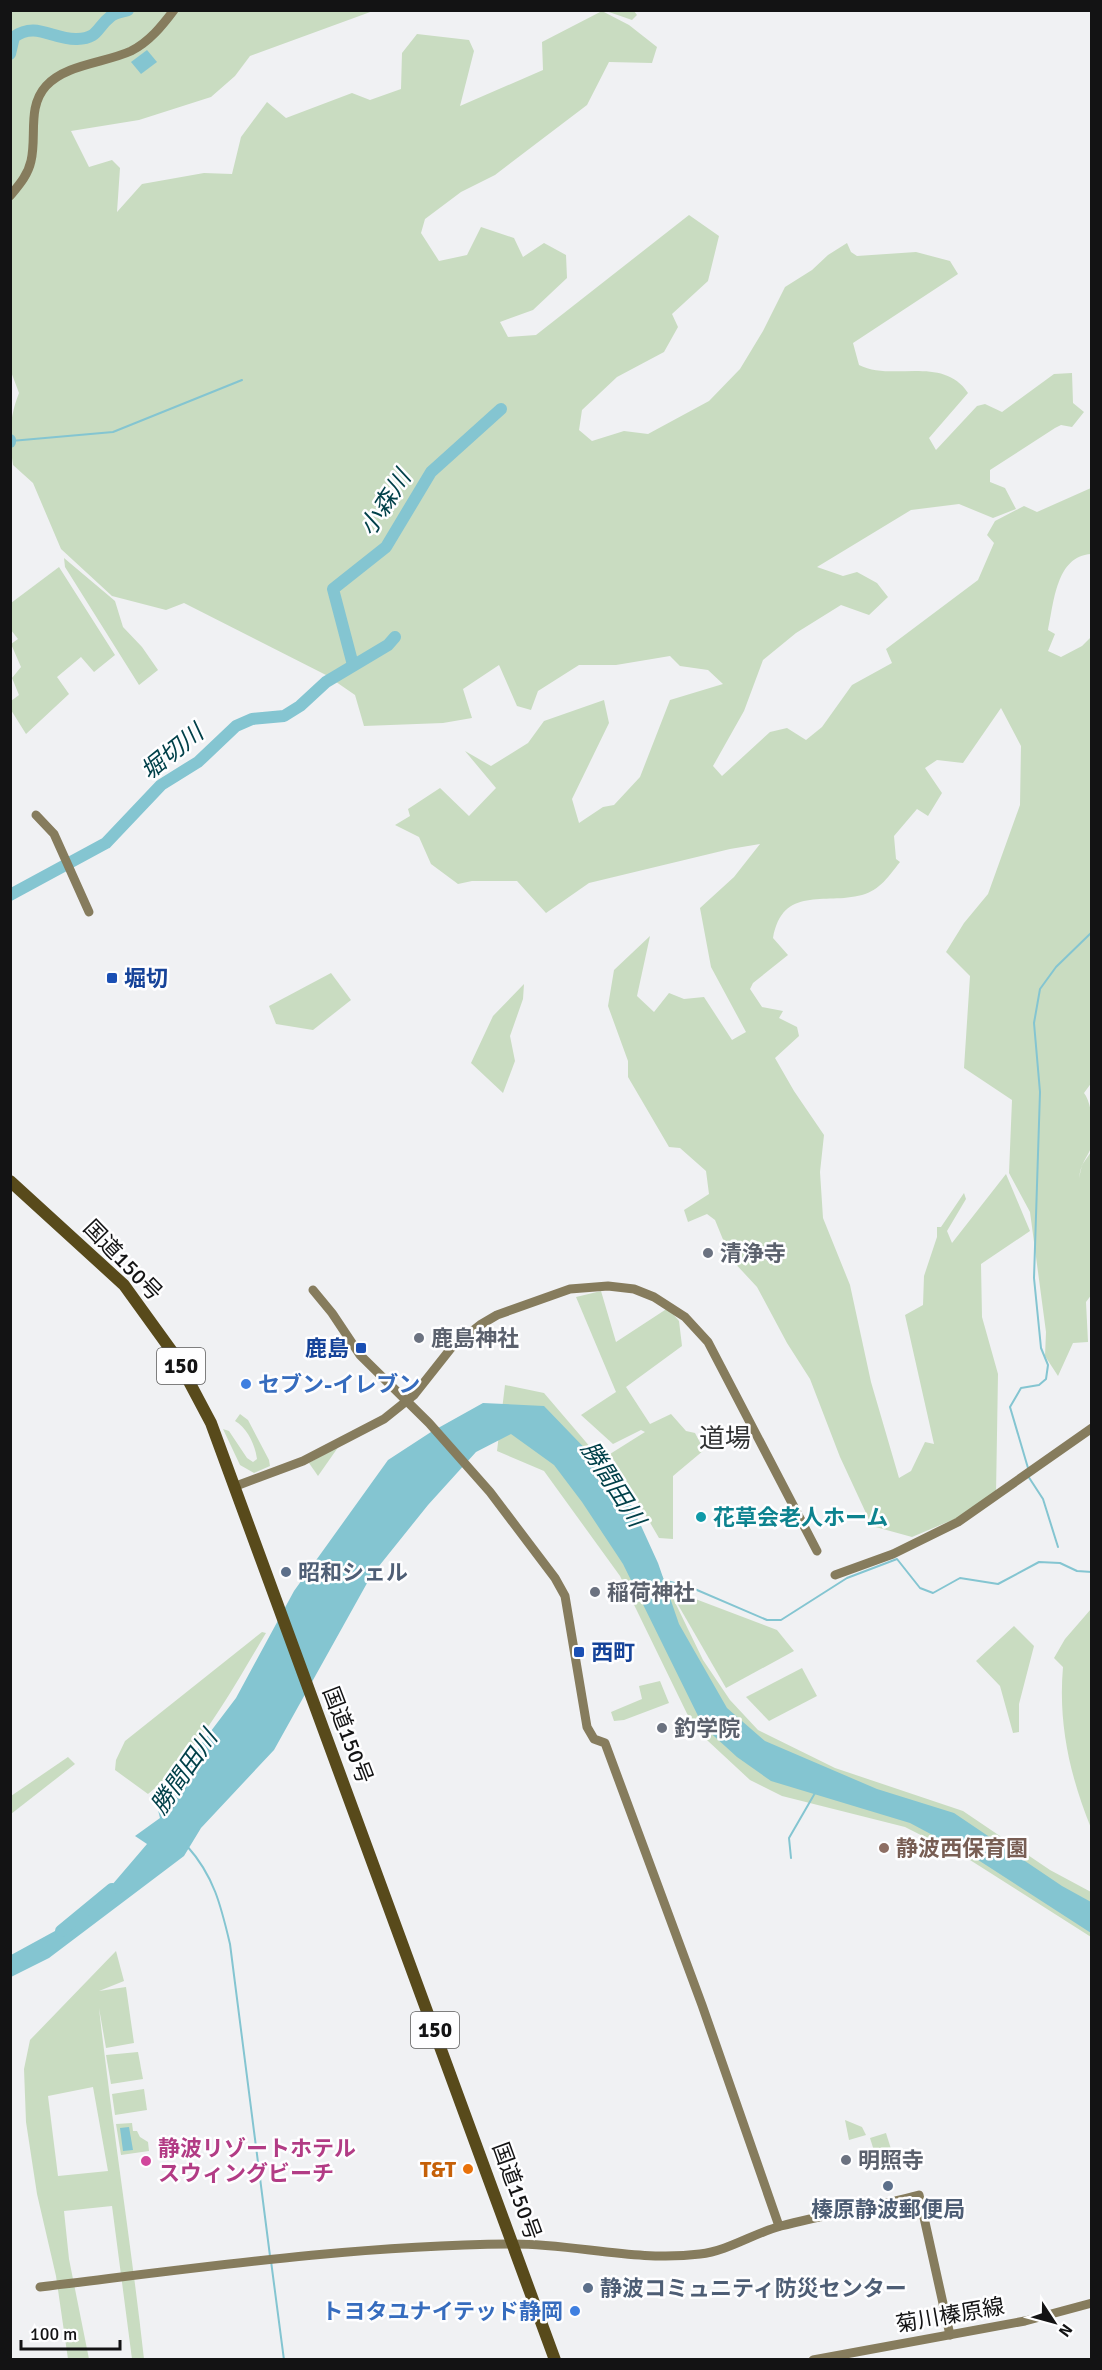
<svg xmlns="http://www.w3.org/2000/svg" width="1102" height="2370" font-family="Signika,'Noto Sans JP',sans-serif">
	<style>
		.green { fill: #c9dcc1; fill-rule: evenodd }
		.water { fill: #84c5d1 }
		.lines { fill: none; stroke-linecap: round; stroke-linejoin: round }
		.stream { stroke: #84c5d1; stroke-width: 2 }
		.river { stroke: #84c5d1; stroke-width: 12 }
		.secondary { stroke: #867c5d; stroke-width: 9 }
		.highway { stroke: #584a1b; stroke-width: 12 }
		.transit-dot { fill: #1a4fb4; stroke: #fefeff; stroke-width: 2 }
		.worship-dot { fill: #6b7280; stroke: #fefeff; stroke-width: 2 }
		.shop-dot { fill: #3f7fe0; stroke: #fefeff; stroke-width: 2 }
		.culture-dot { fill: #0f9aa8; stroke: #fefeff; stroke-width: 2 }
		.service-dot { fill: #5c6f8a; stroke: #fefeff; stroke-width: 2 }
		.education-dot { fill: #8d6e63; stroke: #fefeff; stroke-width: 2 }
		.hotel-dot { fill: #d1479c; stroke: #fefeff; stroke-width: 2 }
		.food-dot { fill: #e8710a; stroke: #fefeff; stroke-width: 2 }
		.labels { text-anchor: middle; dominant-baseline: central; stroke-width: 5; stroke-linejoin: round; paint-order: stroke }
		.shield { fill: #fefeff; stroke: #5a5a5a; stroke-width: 1.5 }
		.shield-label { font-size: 21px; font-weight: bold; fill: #131314 }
		.transit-label { font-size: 22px; font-weight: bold; fill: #164399; stroke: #fefeff; text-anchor: start }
		.worship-label { font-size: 22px; font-weight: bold; fill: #5b616d; stroke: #fefeff; text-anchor: start }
		.street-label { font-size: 22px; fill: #131314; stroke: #fefeff }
		.shop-label { font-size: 22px; font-weight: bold; fill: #366cbe; stroke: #fefeff; text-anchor: start }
		.culture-label { font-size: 22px; font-weight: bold; fill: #0d838f; stroke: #fefeff; text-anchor: start }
		.service-label { font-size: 22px; font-weight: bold; fill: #4e5e75; stroke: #fefeff; text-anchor: start }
		.education-label { font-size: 22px; font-weight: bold; fill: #785e54; stroke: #fefeff; text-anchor: start }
		.hotel-label { font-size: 22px; font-weight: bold; fill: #b23c85; stroke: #fefeff; text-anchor: start }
		.food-label { font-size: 22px; font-weight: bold; fill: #c56008; stroke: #fefeff; text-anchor: end }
		.water-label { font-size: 24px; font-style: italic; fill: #014049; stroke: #fefeff }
		.quarter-label { font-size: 26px; fill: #323334; stroke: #fefeff }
	</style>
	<rect width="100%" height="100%" fill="#f0f1f3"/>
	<g class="green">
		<path d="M11 10 373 11 250 56 235 76 211 97 139 120 71 131 89 167 112 160 120 168 117 212 142 184 204 173 232 174 241 137 267 102 286 118 352 93 370 100 401 89 402 53 417 34 469 40 474 51 460 106 543 70 542 42 602 11 629 25 657 47 652 63 609 62 587 105 495 175 461 192 425 219 421 233 439 261 467 255 481 227 514 238 523 257 544 243 566 255 567 278 533 310 500 322 508 337 536 335 689 215 719 236 708 281 672 314 678 327 664 352 617 377 582 410 579 430 592 441 624 431 648 434 709 401 740 369 763 331 785 287 812 270 828 255 847 243 851 252 857 256 916 252 950 261 958 274 853 343 859 365C892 382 943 355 968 393L929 438 936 450 977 406 985 404 1002 412 1054 374 1072 373 1073 403 1084 412 1072 427 1061 425 1055 428 990 470V482L1005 488 1016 509 993 518 959 504 911 510 817 567 843 576 857 572 877 583 888 597 869 615 841 605 796 633 763 660 744 711 713 766 722 776 770 732 787 728 806 740 822 727 852 685 892 663 886 649 978 580 994 543 987 535 995 521 1024 506 1037 512 1091 488V554C1056 556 1054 603 1048 630L1055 634 1048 651 1061 657 1082 646 1092 636V1082L1084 1093C1092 1103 1096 1136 1091 1148 1085 1161 1081 1163 1079 1178L1082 1165 1091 1152 1092 1294 1086 1302 1088 1342 1073 1343 1058 1376 1045 1356 1046 1332 1030 1212 1009 1173 1012 1100 964 1068 970 976 946 952 964 923 988 894 1020 805 1021 746 1001 708 963 763 937 760 925 768 942 793 928 816 917 809 894 836 896 859 900 862C889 876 880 890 862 895 824 905 783 885 773 938L788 955 753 983 750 989 762 1007 783 1011 779 1018 797 1027 799 1036 775 1058 794 1091 824 1135 820 1172 823 1218 850 1285 871 1382 899 1478 911 1471 925 1442 934 1444 905 1315 923 1305 924 1276 937 1237V1227H941L964 1193 966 1199 947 1231 952 1243 1006 1174 1030 1231 981 1264 982 1317 998 1374 996 1494 957 1518 912 1537 872 1526 840 1457 810 1379 787 1343 757 1287 731 1259 715 1220 707 1214 688 1222 684 1210 709 1194 706 1171 680 1148 669 1147 628 1077V1061L608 1006 614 970 650 936 637 996 654 1012 669 993 684 999 704 997 732 1040 746 1032 711 967 700 908 734 877 760 844 730 849 589 883 546 913 517 881H472L458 884 431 864 419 837 395 825 410 816 408 809 440 788 469 816 496 788 465 751 491 766 528 743 544 721 604 700 609 723 572 799 579 823 603 807 614 805 640 777 670 700 723 684 708 670 680 666 670 656 616 665H579L538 691 531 710 517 706 499 665 463 689 472 718 443 723 364 726 355 695 326 675 184 603 166 610 112 596 61 549 33 483 13 465C9 439 9 418 19 393L10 369Z"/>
		<path d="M606 11H634L637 15 632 20Z"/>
		<path d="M64 558 115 601 123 627 142 647 158 670 139 685 65 567Z"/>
		<path d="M59 567 115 655 94 672 81 657 57 677 69 694 26 734 11 710V701L19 695 12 678 21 667 11 644 18 639 11 630V603Z"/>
		<path d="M331 973 351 1000 313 1030 276 1024 269 1006Z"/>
		<path d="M524 984 523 999 510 1036 515 1061 503 1093 471 1063 493 1016Z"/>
		<path d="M601 1291 616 1342 668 1308 679 1321 682 1346 626 1387 650 1424 671 1414 686 1431 695 1433 704 1450 673 1476V1539L659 1538 610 1454 645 1432 641 1430 613 1444 581 1415 616 1392 576 1297Z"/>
		<path d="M505 1385 544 1393 591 1448 654 1559 703 1660 730 1700 758 1730 835 1768 963 1811 1050 1870 1091 1892V1937L970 1860 905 1827 782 1796 750 1780 694 1728 620 1576 544 1471 497 1451Z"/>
		<path d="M240 1414 248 1420 269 1460 270 1466 254 1473 240 1465 223 1429 229 1431 247 1458 253 1462 257 1459C255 1444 247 1428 235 1421Z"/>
		<path d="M339 1446 318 1476 309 1463Z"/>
		<path d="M677 1592 777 1630 794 1651 726 1688 677 1603Z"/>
		<path d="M1091 1609V1828C1070 1776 1058 1724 1063 1667L1054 1658 1065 1639Z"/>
		<path d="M1014 1626 1034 1646 1019 1704V1732L1013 1733 1000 1686 976 1661Z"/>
		<path d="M262 1632 266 1633C233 1688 198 1754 148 1794L115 1770 116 1760 125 1741Z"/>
		<path d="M802 1668 817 1696 769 1721 746 1697Z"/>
		<path d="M660 1681 669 1703 624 1720 614 1721 611 1712 642 1699 639 1686Z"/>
		<path d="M68 1757 75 1764 11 1814V1796Z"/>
		<path d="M116 1951 124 1981 99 1991 126 1987 134 2043 106 2048 99 2008C112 2125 131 2242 144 2359H132L112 2206 64 2211 69 2259 89 2359H68L56 2276 37 2194 26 2122 24 2069 30 2040ZM93 2087 108 2171 58 2176 48 2096Z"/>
		<path d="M138 2052 143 2079 111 2084 106 2055Z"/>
		<path d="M144 2089 147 2110 115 2115 112 2094Z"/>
		<path d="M845 2120 862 2127 866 2135 849 2140Z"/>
		<path d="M132 2123 133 2131H137L140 2137 148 2142 149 2151 121 2155 116 2124Z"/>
		<path d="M886 2133 896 2165 880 2170 870 2138Z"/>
	</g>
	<g class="water">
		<path d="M147 50 157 62 141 74 131 62Z"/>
		<path d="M483 1403 544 1406 599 1463 632 1506 658 1563 679 1624 727 1708 765 1741 877 1789 954 1813 1062 1886 1091 1902V1933L972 1856 910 1823 771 1781 737 1757 703 1726 623 1564 582 1502 554 1465 511 1434 476 1452 428 1505 371 1576 274 1750 201 1828 184 1856 49 1958 11 1977V1955L88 1913 147 1844 135 1836 160 1818 155 1798 186 1764 236 1698 294 1591 388 1460 431 1432Z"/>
		<path d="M129 2127 133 2150 123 2151 120 2128Z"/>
	</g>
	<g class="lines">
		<g class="stream">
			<path d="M11 441 113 432 242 380"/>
			<path d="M1028 1468 1010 1407 1021 1388 1039 1385 1046 1379 1048 1365 1041 1348 1034 1278 1040 1092 1034 1023 1040 989 1056 967 1092 932"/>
			<path d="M1028 1476 1043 1499 1058 1547"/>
			<path d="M663 1580 690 1587 767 1620H781L847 1578 897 1559 920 1588 933 1593 960 1578 998 1584 1039 1562 1060 1563 1077 1571 1092 1572"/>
			<path d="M187 1846C214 1876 221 1906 230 1944L270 2256"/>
			<path d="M791 1858 789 1838 815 1793"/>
			<path d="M271 2261 284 2360"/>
		</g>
		<g class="river">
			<path d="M10 54 14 37C36 21 53 40 77 39 99 38 96 28 110 17 114 13 122 12 128 10"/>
			<path d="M10 440V442"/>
			<path d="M353 665 333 589 386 547 431 472 501 409"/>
			<path d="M10 895 106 843 161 785 198 762 236 726 252 719 284 716 300 706 326 682 388 645 395 637"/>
			<path d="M61 1931 112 1889"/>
		</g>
		<g class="secondary">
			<path d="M10 196C19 185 28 175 31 161 37 136 27 107 46 86 66 64 105 63 131 51 149 42 162 26 174 10"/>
			<path d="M36 815 54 834 89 912"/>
			<path d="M313 1290 332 1313 360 1355 429 1423 490 1492 555 1578 565 1596 587 1727 594 1739 605 1743 702 2005 779 2226"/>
			<path d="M236 1486 303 1461 384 1419 414 1395 452 1347 480 1325 497 1315 570 1289 608 1286 634 1289 654 1297 685 1317 708 1342 817 1551"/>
			<path d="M835 1575 893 1554 958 1522 1092 1428"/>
			<path d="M40 2287C197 2268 356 2245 514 2244 576 2244 637 2262 700 2254 728 2251 754 2233 781 2226 826 2214 873 2207 919 2195L950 2335"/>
			<path d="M813 2360 1025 2321 1092 2303"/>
		</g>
		<path class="highway" d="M10 1181 124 1285 176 1357 211 1423 555 2360"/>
	</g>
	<g class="transit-dot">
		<rect x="106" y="972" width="12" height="12" rx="3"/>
		<rect x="355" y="1342" width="12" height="12" rx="3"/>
		<rect x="573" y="1646" width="12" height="12" rx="3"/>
	</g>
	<g class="worship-dot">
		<circle cx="708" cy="1253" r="6"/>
		<circle cx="419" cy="1338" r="6"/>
		<circle cx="595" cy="1592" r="6"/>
		<circle cx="662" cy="1728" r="6"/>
		<circle cx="846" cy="2160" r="6"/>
	</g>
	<g class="shop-dot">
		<circle cx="246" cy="1384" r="6"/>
		<circle cx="575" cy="2311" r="6"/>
	</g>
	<circle class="culture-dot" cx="701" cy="1517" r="6"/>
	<g class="service-dot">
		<circle cx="286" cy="1572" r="6"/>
		<circle cx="888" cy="2186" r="6"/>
		<circle cx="588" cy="2288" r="6"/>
	</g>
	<circle class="education-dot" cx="884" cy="1848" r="6"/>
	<circle class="hotel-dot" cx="146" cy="2161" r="6"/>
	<circle class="food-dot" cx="468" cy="2169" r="6"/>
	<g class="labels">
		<g class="shield">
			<rect x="157" y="1348" width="48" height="36" rx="4.5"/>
			<rect x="411" y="2012" width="48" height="36" rx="4.5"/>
		</g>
		<g class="shield-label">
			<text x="181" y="1366">150</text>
			<text x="435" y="2030">150</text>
		</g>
		<g class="transit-label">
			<text x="124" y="978">堀切</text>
			<text x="349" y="1348" text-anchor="end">鹿島</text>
			<text x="591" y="1652">西町</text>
		</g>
		<g class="worship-label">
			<text x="720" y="1253">清浄寺</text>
			<text x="431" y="1338">鹿島神社</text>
			<text x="607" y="1592">稲荷神社</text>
			<text x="674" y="1728">釣学院</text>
			<text x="858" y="2160">明照寺</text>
		</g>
		<g class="street-label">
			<text transform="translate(123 1260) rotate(46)">国道150号</text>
			<text transform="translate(348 1735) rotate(69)">国道150号</text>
			<text transform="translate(517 2191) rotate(70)">国道150号</text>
			<text transform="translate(950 2315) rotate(-10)">菊川榛原線</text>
		</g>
		<g class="shop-label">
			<text x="258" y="1384">セブン-イレブン</text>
			<text x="563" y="2311" text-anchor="end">トヨタユナイテッド静岡</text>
		</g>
		<g class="culture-label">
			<text x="713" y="1517">花草会老人ホーム</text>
		</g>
		<g class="service-label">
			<text x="298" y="1572">昭和シェル</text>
			<text x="888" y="2209" text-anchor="middle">榛原静波郵便局</text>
			<text x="600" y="2288">静波コミュニティ防災センター</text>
		</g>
		<g class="education-label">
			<text x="896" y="1848">静波西保育園</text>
		</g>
		<g class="hotel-label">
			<text x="158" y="2148">静波リゾートホテル<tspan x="158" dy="25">スウィングビーチ</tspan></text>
		</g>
		<g class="food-label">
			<text x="456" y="2169">T&amp;T</text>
		</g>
		<g class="water-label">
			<text transform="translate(385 503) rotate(-57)">小森川</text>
			<text transform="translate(172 752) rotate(-39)">堀切川</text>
			<text transform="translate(613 1484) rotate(57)">勝間田川</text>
			<text transform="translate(184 1772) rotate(-55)">勝間田川</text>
		</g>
		<g class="quarter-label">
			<text x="725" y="1439">道場</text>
		</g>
	</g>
	<rect width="1102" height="2370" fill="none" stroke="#131314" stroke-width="24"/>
	<g transform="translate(1054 2322) rotate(126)" stroke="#fefeff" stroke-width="4.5" paint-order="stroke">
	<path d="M0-4.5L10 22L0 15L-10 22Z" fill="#131314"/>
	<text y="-9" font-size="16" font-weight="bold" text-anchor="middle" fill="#131314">N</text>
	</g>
	<path d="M21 2340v9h99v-9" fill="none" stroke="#131314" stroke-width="3"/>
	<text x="30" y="2340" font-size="18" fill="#131314" stroke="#fefeff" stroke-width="4.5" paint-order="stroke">100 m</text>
</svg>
